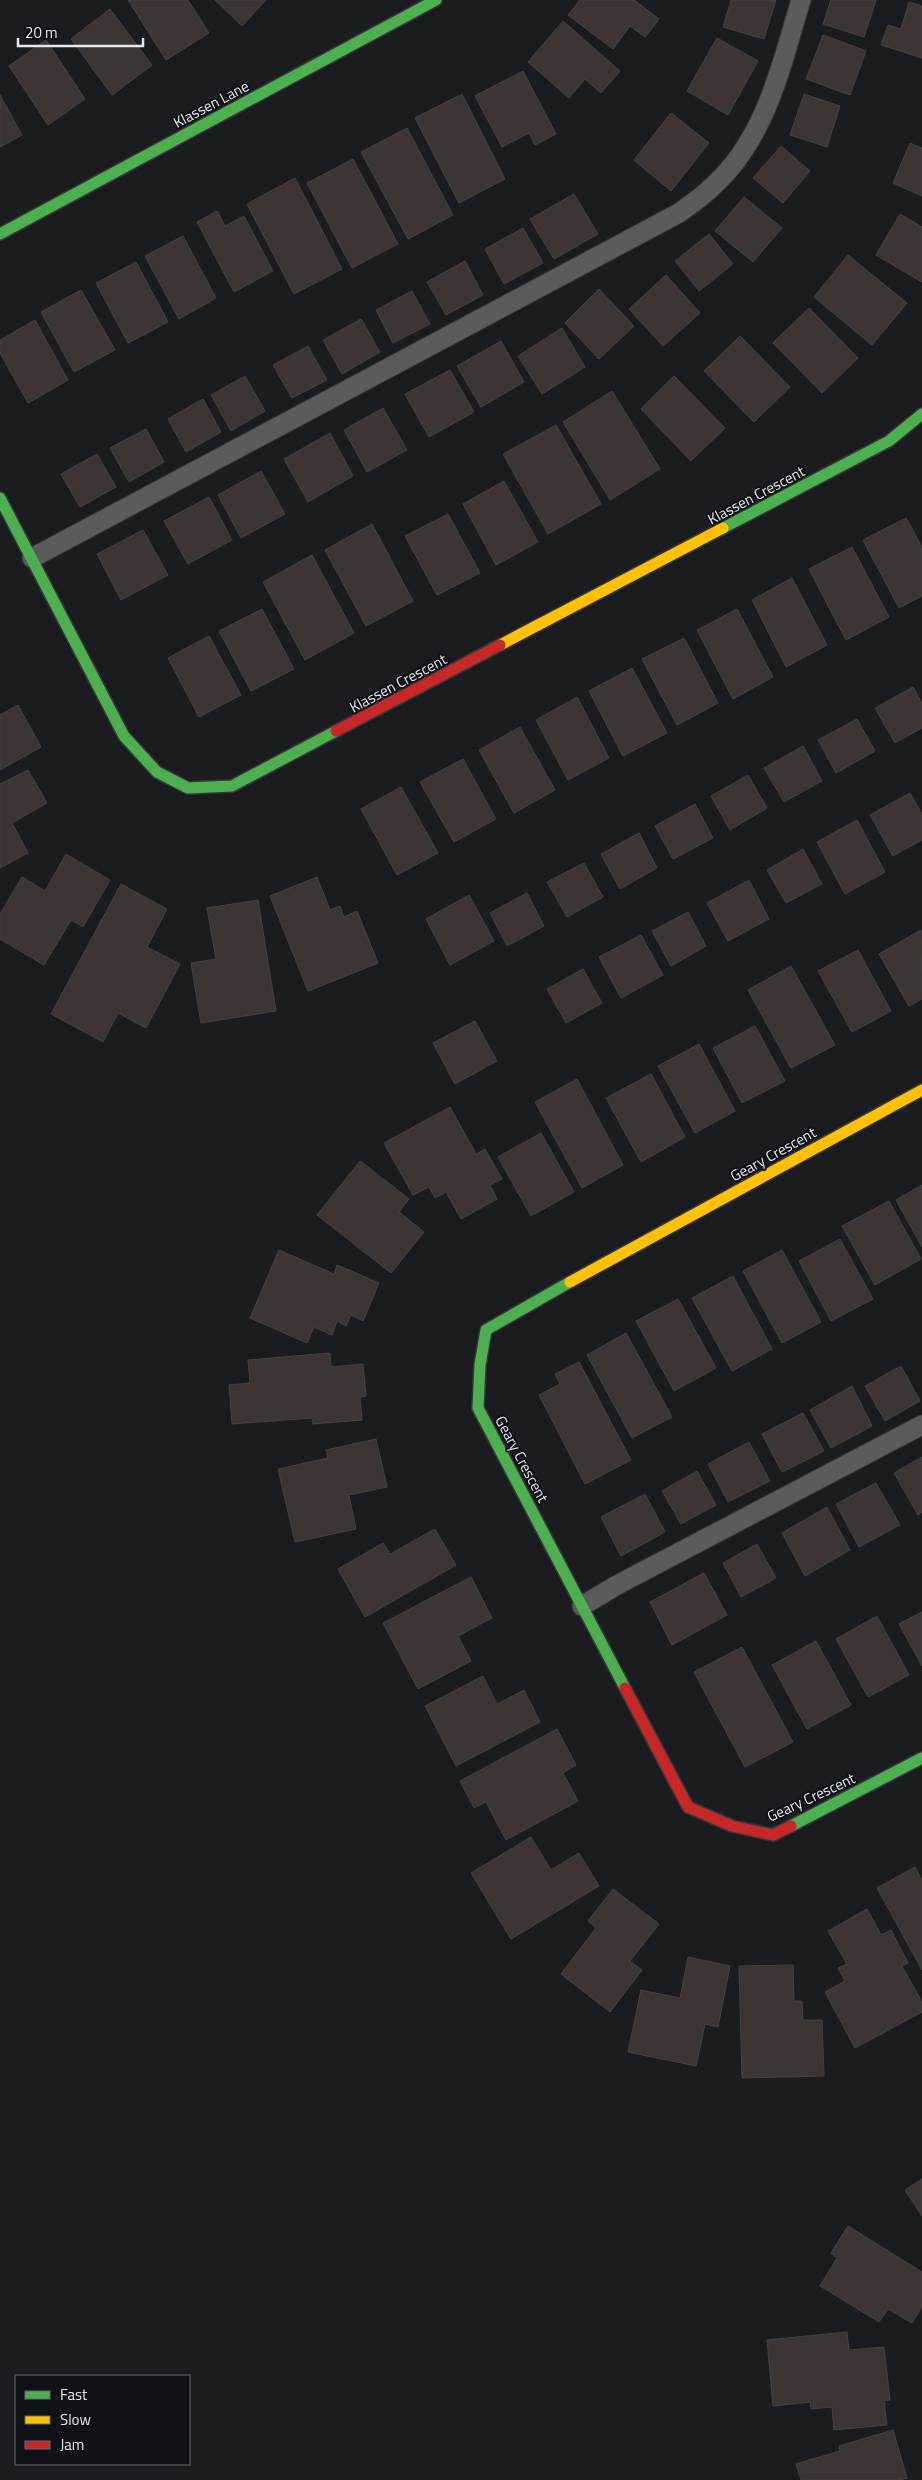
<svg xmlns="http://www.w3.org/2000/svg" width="922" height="2480" font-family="'Titillium Web',sans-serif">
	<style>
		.building { fill: #3c3534; stroke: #444345 }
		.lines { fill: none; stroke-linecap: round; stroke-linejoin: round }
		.lane-casing { stroke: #37373a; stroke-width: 21 }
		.fast-casing { stroke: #37373a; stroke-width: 14 }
		.slow-casing { stroke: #37373a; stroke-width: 14 }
		.jam-casing { stroke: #37373a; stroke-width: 14 }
		.lane { stroke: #5b5b5e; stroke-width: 19 }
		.fast { stroke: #4caf50; stroke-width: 11 }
		.slow { stroke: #ffc107; stroke-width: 11 }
		.jam { stroke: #c62828; stroke-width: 11 }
		.labels { text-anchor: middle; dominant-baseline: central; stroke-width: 4; stroke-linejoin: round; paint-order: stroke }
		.street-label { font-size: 15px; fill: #e7e8ed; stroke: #101218 }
	</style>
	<rect width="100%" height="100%" fill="#1b1c20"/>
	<g class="building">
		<path d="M128 0H188L209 33 166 60Z"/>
		<path d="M215 0H266L242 26Z"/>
		<path d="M580 0H634L659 19 645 37 630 26 613 49 568 15Z"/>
		<path d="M731 0H776L764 39 723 27Z"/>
		<path d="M831 0H876L864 37 823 24Z"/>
		<path d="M909 2 922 6V58L881 45 888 25 901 29Z"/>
		<path d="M110 9 152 65 112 95 71 39Z"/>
		<path d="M563 21 620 71 601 93 585 79 569 98 528 62Z"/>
		<path d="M823 35 866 51 850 95 806 79Z"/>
		<path d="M717 38 758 61 728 115 687 91Z"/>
		<path d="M46 40 85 99 48 125 9 66Z"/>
		<path d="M523 71 556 134 535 145 529 133 502 147 475 96Z"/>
		<path d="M462 94 505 179 459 203 415 118Z"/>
		<path d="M804 94 840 106 827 147 790 135Z"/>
		<path d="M0 95 22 135 0 147Z"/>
		<path d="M671 113 709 143 671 191 634 160Z"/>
		<path d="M407 128 453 215 408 239 361 152Z"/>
		<path d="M910 143 922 148V196L893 183Z"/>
		<path d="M781 146 810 171 783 203 753 178Z"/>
		<path d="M353 159 398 244 352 268 307 183Z"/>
		<path d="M295 178 342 269 294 294 247 204Z"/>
		<path d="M574 194 598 234 554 259 530 219Z"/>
		<path d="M744 197 782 228 753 262 715 231Z"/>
		<path d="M217 211 225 226 244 216 273 271 234 292 197 222Z"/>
		<path d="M900 214 922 227V282L876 255Z"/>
		<path d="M523 228 543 263 504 284 485 249Z"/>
		<path d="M709 234 733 264 699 291 675 261Z"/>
		<path d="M183 236 216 298 179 319 145 256Z"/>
		<path d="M848 255 907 303 872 345 814 297Z"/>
		<path d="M465 261 483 295 446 315 427 282Z"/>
		<path d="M136 262 168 322 128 343 96 283Z"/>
		<path d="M666 275 700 313 663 346 629 309Z"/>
		<path d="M599 289 634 326 599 359 565 323Z"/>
		<path d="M81 290 115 350 74 372 41 312Z"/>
		<path d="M412 291 430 324 393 343 376 310Z"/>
		<path d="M809 308 858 358 822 393 773 343Z"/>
		<path d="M361 319 380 352 342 374 323 340Z"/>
		<path d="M35 320 68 380 28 403 0 353V340Z"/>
		<path d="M562 328 585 367 542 394 518 356Z"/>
		<path d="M740 336 790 387 754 422 704 371Z"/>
		<path d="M501 341 524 382 481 407 457 366Z"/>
		<path d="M308 346 327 380 292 398 273 365Z"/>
		<path d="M450 370 474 412 429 437 405 394Z"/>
		<path d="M245 376 265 411 231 431 211 395Z"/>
		<path d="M674 376 725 428 691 461 641 409Z"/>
		<path d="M612 391 660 469 610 500 563 422Z"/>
		<path d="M203 399 221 432 186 452 168 419Z"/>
		<path d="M383 408 407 450 367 472 344 430Z"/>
		<path d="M556 425 601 504 548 534 503 454Z"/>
		<path d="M146 429 164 462 129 482 110 448Z"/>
		<path d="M330 433 353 476 308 502 284 459Z"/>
		<path d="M97 454 116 487 80 507 61 474Z"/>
		<path d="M261 471 285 514 241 538 218 495Z"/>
		<path d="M504 481 538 542 496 565 463 504Z"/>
		<path d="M209 497 232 540 188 564 164 521Z"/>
		<path d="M448 514 480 573 437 595 405 536Z"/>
		<path d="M906 518 922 547V596L899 608 863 540Z"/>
		<path d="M372 524 413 601 366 626 325 550Z"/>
		<path d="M143 530 168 575 121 600 97 554Z"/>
		<path d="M852 547 889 617 846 640 809 569Z"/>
		<path d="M312 555 354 633 305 660 263 582Z"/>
		<path d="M792 578 827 645 786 667 752 600Z"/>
		<path d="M262 609 294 669 251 691 219 631Z"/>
		<path d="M737 609 773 677 733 699 697 630Z"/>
		<path d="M209 636 241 695 199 717 168 658Z"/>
		<path d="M684 638 718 703 677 725 642 659Z"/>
		<path d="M632 668 667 733 623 756 589 691Z"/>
		<path d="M913 687 922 703V728L895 743 875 708Z"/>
		<path d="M577 697 609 758 568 780 536 720Z"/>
		<path d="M18 705 41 747 0 770V715Z"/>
		<path d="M857 719 875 751 836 773 818 740Z"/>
		<path d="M520 727 555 790 514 813 479 750Z"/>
		<path d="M803 746 822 781 784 802 764 768Z"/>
		<path d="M463 759 496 819 454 842 420 782Z"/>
		<path d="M28 770 47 803 12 823 28 853 0 868V784Z"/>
		<path d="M748 775 767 808 730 830 711 796Z"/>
		<path d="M401 787 438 853 397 875 361 809Z"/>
		<path d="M910 793 922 814V840L893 856 870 815Z"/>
		<path d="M695 804 713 838 673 859 655 826Z"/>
		<path d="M857 820 885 872 845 894 817 842Z"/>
		<path d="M639 833 657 868 620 889 601 854Z"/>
		<path d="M803 849 822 884 786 903 767 870Z"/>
		<path d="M66 854 110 880 83 927 71 920 44 965 0 939V914L22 877 45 891Z"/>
		<path d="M584 863 603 897 567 917 547 882Z"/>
		<path d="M317 877 330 910 340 906 344 917 357 911 378 963 308 991 270 896Z"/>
		<path d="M749 880 769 919 728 941 707 903Z"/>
		<path d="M121 884 167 909 147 947 180 964 146 1028 118 1013 103 1042 51 1014Z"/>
		<path d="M527 893 544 926 507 946 490 913Z"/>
		<path d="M469 895 494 941 450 965 426 919Z"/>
		<path d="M258 900 276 1011 201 1023 191 963 216 959 207 908Z"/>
		<path d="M688 912 706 946 671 966 652 931Z"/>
		<path d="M921 930 922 999 909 1006 879 954Z"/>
		<path d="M641 935 663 975 621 998 599 957Z"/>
		<path d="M858 950 891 1011 852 1032 818 971Z"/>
		<path d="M791 966 835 1045 791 1068 748 990Z"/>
		<path d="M583 969 602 1003 566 1023 547 989Z"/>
		<path d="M475 1021 497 1061 455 1084 433 1043Z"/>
		<path d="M755 1026 785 1081 742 1103 713 1048Z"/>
		<path d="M699 1044 735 1111 695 1133 658 1066Z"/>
		<path d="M651 1074 685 1137 641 1162 606 1098Z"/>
		<path d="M577 1079 623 1165 582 1188 535 1102Z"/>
		<path d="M450 1107 476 1154 485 1149 502 1179 490 1185 497 1199 461 1219 446 1192 435 1198 429 1187 413 1195 384 1143Z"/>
		<path d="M541 1133 574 1192 531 1216 498 1157Z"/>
		<path d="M360 1161 409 1199 399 1212 424 1232 391 1273 317 1215Z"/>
		<path d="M922 1185V1247L896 1200Z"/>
		<path d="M889 1201 921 1259 875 1285 842 1226Z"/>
		<path d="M840 1239 873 1299 831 1321 799 1261Z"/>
		<path d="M279 1250 334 1274 337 1265 379 1283 363 1321 351 1315 346 1326 337 1321 332 1335 314 1327 307 1343 250 1318Z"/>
		<path d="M782 1250 821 1322 782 1343 743 1271Z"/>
		<path d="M733 1276 772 1349 732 1371 692 1298Z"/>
		<path d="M678 1299 716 1368 674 1391 636 1321Z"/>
		<path d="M626 1333 672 1417 632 1438 587 1355Z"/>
		<path d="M330 1353 331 1367 363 1364 366 1396 360 1397 362 1420 313 1424 312 1418 232 1424 229 1385 250 1383 248 1360Z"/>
		<path d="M579 1362 631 1460 585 1484 539 1395 560 1384 555 1374Z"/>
		<path d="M901 1366 920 1401 885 1421 865 1386Z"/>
		<path d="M852 1386 872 1426 831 1448 810 1410Z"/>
		<path d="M803 1413 824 1451 782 1472 762 1434Z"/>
		<path d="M376 1439 387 1487 349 1495 356 1529 295 1542 278 1469 328 1458 326 1450Z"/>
		<path d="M749 1442 770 1481 728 1502 708 1464Z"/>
		<path d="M922 1457V1512L918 1515 894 1473Z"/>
		<path d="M697 1471 716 1505 681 1524 662 1491Z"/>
		<path d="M876 1483 900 1525 859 1547 836 1504Z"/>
		<path d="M645 1494 665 1532 621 1556 601 1517Z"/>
		<path d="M827 1507 850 1550 805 1576 782 1533Z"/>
		<path d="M435 1529 456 1565 365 1617 338 1569 383 1543 390 1554Z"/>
		<path d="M757 1544 776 1578 741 1597 723 1563Z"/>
		<path d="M704 1573 727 1615 672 1645 650 1602Z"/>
		<path d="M471 1577 492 1618 458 1636 471 1661 418 1689 383 1623Z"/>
		<path d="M922 1612V1666L899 1624Z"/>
		<path d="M877 1616 909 1675 868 1697 836 1639Z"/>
		<path d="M816 1641 851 1705 807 1729 772 1665Z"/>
		<path d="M742 1647 793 1742 745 1767 694 1672Z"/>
		<path d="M483 1676 497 1704 524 1690 540 1722 456 1766 425 1706Z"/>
		<path d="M557 1729 576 1765 563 1773 578 1801 506 1840 486 1802 474 1808 460 1781Z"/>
		<path d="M531 1837 551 1870 579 1853 599 1886 511 1939 471 1873Z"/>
		<path d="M915 1867 922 1880V1970L877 1888Z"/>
		<path d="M613 1889 659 1924 630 1961 642 1970 610 2012 561 1974 596 1928 588 1921Z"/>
		<path d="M867 1909 881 1935 891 1930 908 1963 902 1966 922 2002V2012L855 2048 825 1992 845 1981 838 1968 847 1964 828 1931Z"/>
		<path d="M688 1957 730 1966 718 2027 705 2024 696 2066 628 2052 641 1990 680 1998Z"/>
		<path d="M793 1965 794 2001H802L803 2020H822L824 2076 742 2078 739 1966Z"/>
		<path d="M922 2179V2216L905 2190Z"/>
		<path d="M848 2226 922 2272V2307L912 2323 888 2309 879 2322 820 2286 837 2258 831 2253Z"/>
		<path d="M847 2332 849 2350 884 2347 890 2400 884 2401 887 2425 834 2430 832 2407 811 2409 810 2402 773 2406 767 2340Z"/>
		<path d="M893 2430 907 2478 899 2480H801L796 2464 840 2451 839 2446Z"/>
	</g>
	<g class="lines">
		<g class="lane-casing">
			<g id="lane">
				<path d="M32 558 679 213C690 205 702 197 712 187 766 139 781 66 801 0"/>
				<path d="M582 1606 617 1585 922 1425"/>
			</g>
		</g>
		<g class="fast-casing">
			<g id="fast">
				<path d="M0 234 436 0"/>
				<path d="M0 498 124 736 157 772 188 788 232 786 336 731"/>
				<path d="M723 528 889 441 922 414"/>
				<path d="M570 1282 486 1330 480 1365 478 1408 625 1688"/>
				<path d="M791 1826 922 1758"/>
			</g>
		</g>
		<g class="slow-casing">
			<g id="slow">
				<path d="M500 645 723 528"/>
				<path d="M570 1282 922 1090"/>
			</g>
		</g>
		<g class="jam-casing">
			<g id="jam">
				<path d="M336 731 500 645"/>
				<path d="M625 1688 688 1807 732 1826 773 1835 791 1826"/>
			</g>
		</g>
		<use href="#lane" class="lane"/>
		<use href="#fast" class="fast"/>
		<use href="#slow" class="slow"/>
		<use href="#jam" class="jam"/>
	</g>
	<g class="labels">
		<g class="street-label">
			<text transform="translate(211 104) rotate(-28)">Klassen Lane</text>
			<text transform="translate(756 495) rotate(-28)">Klassen Crescent</text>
			<text transform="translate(398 683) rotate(-28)">Klassen Crescent</text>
			<text transform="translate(773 1154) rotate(-29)">Geary Crescent</text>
			<text transform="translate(522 1459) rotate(62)">Geary Crescent</text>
			<text transform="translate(811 1797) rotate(-25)">Geary Crescent</text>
		</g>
	</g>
	<rect x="15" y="2375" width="175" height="90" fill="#101218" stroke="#66686d"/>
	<rect x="25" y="2391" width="25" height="8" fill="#4caf50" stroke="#66686d"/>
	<text x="60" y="2400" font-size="15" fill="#e7e8ed">Fast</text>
	<rect x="25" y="2416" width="25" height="8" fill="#ffc107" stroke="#66686d"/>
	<text x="60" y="2425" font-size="15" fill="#e7e8ed">Slow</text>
	<rect x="25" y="2441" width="25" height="8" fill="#c62828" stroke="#66686d"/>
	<text x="60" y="2450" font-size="15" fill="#e7e8ed">Jam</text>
	<path d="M18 38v8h125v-8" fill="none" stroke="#e7e8ed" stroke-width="2.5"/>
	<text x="25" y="38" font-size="15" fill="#e7e8ed" stroke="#101218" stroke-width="4" paint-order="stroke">20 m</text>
</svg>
